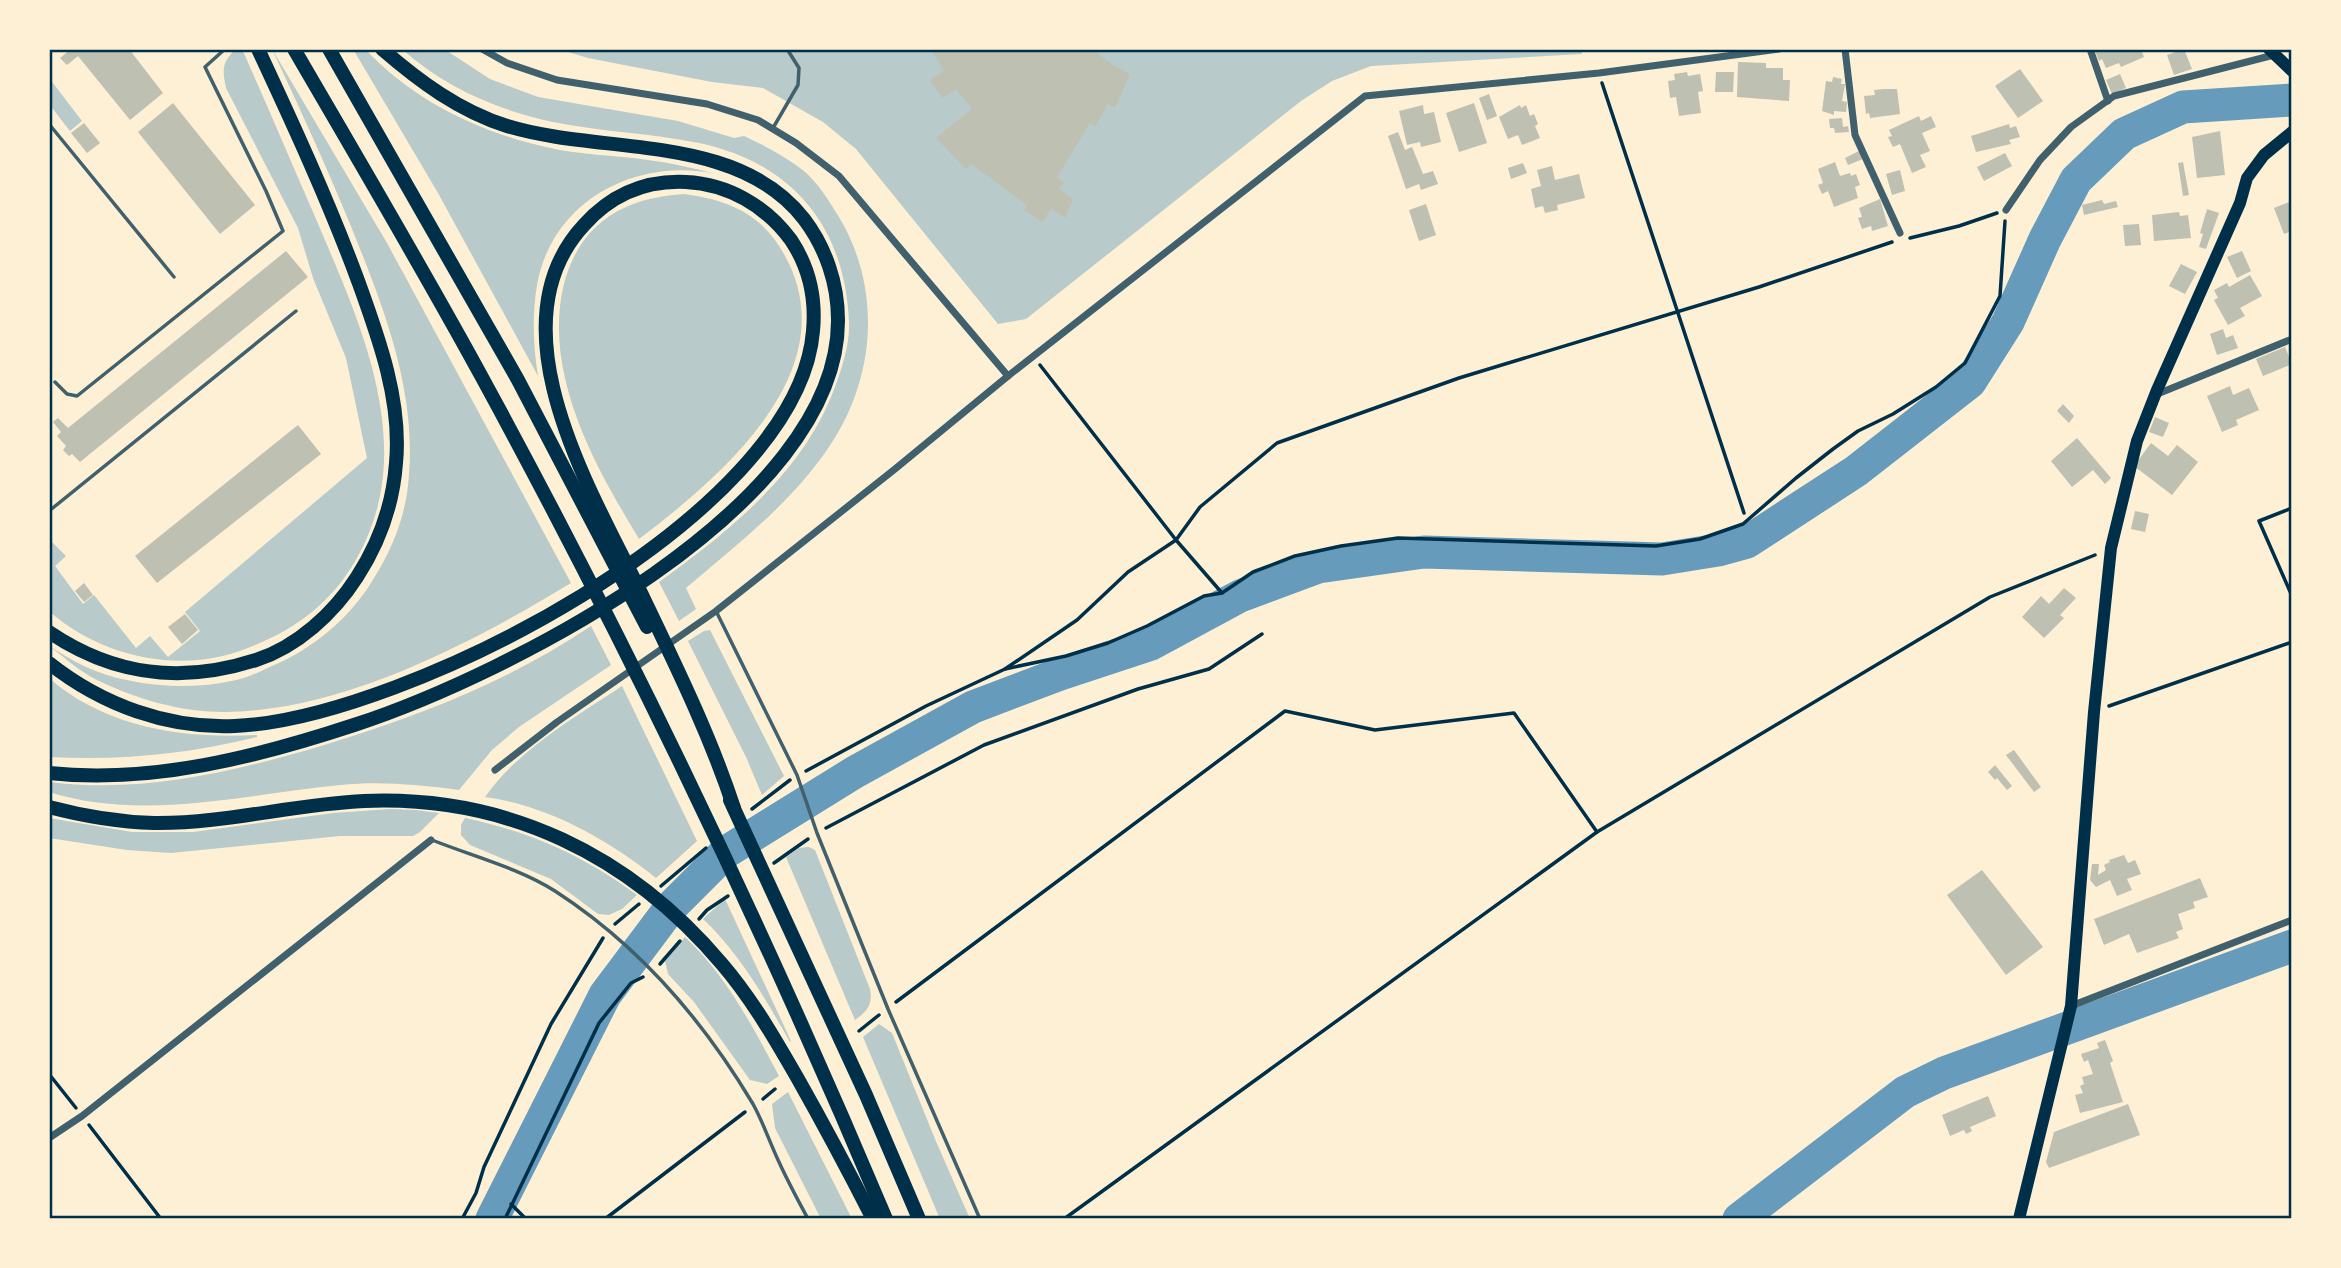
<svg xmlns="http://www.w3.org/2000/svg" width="2341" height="1268" font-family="'Nunito Sans',sans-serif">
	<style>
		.green { fill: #b9caca }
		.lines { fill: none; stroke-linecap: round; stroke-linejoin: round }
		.river { stroke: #669bbc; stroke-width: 33 }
		.building { fill: #bec0b2 }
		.path { stroke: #003049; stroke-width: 3.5 }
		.service { stroke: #3f606c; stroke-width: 3.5 }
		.minor { stroke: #3f606c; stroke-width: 7 }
		.primary { stroke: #003049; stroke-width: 12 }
		.trunk { stroke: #003049; stroke-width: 12 }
		.motorway { stroke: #003049; stroke-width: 14 }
		.neatline { fill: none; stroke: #003049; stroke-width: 2.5 }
	</style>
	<rect width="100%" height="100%" fill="#fdf0d5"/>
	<g class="green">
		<path d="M236 49H242C267 105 291 162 316 219 360 323 419 446 358 556 331 606 289 634 237 652 174 673 98 655 49 611V539L66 556 55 566 83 604 94 595 136 648 150 636 168 657 200 631 185 612 367 458 346 358 313 278 298 228 226 88C222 69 222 62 236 49Z"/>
		<path d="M272 49 387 243 571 583C472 643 343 711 225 712 180 712 136 699 97 680 80 672 64 657 49 646 61 653 73 661 86 667 132 688 204 693 252 675 262 671 271 666 281 662 319 644 353 614 374 578 394 546 407 512 409 474 416 387 382 303 350 224 326 165 299 107 272 49Z"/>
		<path d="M353 49H365C413 100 478 132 546 147 579 155 614 155 648 160 671 163 694 168 716 174 637 157 552 200 537 285 532 315 533 346 538 376L438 193Z"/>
		<path d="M402 49H444L490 79 538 97 678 121 734 138 744 136C764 145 786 157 804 171 818 183 829 201 839 217 882 289 876 378 829 447 791 503 737 545 686 588L696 609 679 621 659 582C731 530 806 470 836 384 843 365 850 342 849 322 845 227 793 163 699 143 651 133 601 132 553 122 497 110 444 87 402 49Z"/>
		<path d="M558 49H1581L1582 54 1371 66 1332 81 1301 101 1026 319 998 324 856 149 823 122 763 88 712 82 588 58Z"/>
		<path d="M49 78 82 121 70 131 49 104Z"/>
		<path d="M684 194C728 200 761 213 784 254 849 369 721 477 639 539 609 489 578 436 565 378 550 315 560 236 626 207 645 198 664 196 684 194Z"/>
		<path d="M591 626 611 665 519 727 492 750 459 790C419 785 381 781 341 785 244 794 145 822 49 792V782C141 794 233 772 321 746 418 716 506 683 591 626Z"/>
		<path d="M710 630 784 776 762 795 746 757 688 641 704 631Z"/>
		<path d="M49 678C106 728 184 739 257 735V737C188 754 120 761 49 757Z"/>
		<path d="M622 686 697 841 656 878C607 839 548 806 485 797 520 748 573 719 622 686Z"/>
		<path d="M390 809 415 810 439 813 420 832 413 836H340L171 853 127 850 49 838V818L132 832H193L333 813Z"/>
		<path d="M465 818C531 832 582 855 637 895L622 909 609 915 598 914 551 879 470 845 461 835V825Z"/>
		<path d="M809 847 815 850 870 989C873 1005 867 1011 855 1020L786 857 799 848Z"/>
		<path d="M725 899 791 1041 790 1042C765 998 740 954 703 919Z"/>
		<path d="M685 937C726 975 753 1027 779 1076L767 1084 750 1080 694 1002 668 974 665 961Z"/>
		<path d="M879 1024 892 1033 935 1139 970 1219H940L863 1037Z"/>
		<path d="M788 1092 846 1207 852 1219H821L775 1128 772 1104Z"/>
	</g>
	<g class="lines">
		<g class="river">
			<path d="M492 1219 605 995 671 907 726 852 855 772 973 707 1060 674 1151 644 1240 596 1318 567 1424 552 1662 559 1718 550 1747 542 1856 471 1970 382 2008 322 2045 239 2076 180 2124 134 2183 107 2292 100"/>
			<path d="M1739 1219 1905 1092 1944 1073 2292 946"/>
		</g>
	</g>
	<g class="building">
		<path d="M71 49H129L163 93 130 120 78 56 67 65 60 58Z"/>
		<path d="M931 49H1092L1111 64 1130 74 1115 108 1108 104 1095 127 1090 123 1057 177 1064 183 1059 189 1073 199 1065 218 1051 208 1043 222 1024 210 1027 205 971 164 966 169 936 138 972 109 956 89 942 98 930 80 944 71Z"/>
		<path d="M2100 49H2141L2144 57 2121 67 2119 63 2106 68 2102 59 2099 61 2095 51Z"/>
		<path d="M2184 49 2192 69 2174 75 2167 55Z"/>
		<path d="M1738 62 1766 63V68H1783V80H1790L1789 101 1737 97Z"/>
		<path d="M2020 69 2043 101 2018 118 1995 86Z"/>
		<path d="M1687 72 1688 76 1700 74 1703 91 1698 92 1701 113 1679 116 1676 97 1670 98 1668 81 1675 80 1674 74Z"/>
		<path d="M1716 72H1734L1733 92H1715Z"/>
		<path d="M2120 74 2126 88 2112 94 2106 80Z"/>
		<path d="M1833 77 1842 79 1841 84H1845L1842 101 1847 102 1846 112 1834 111V115L1822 111 1826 81 1832 82Z"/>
		<path d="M1884 89H1897L1900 114 1870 118 1869 113 1866 114 1864 96 1875 95 1874 90Z"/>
		<path d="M1489 94 1497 116 1487 120 1479 98Z"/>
		<path d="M173 103 255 205 220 234 138 132Z"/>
		<path d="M1474 103 1487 143 1459 152 1446 113Z"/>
		<path d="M1423 105 1424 114 1434 112 1441 142 1421 147 1420 142 1407 145 1399 111Z"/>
		<path d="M1520 105 1521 108 1526 105 1530 116 1534 114 1538 124 1535 126 1540 138 1522 145 1518 135 1508 139 1499 117Z"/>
		<path d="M1919 116 1921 121 1931 116 1936 127 1922 133 1930 151 1920 155 1926 167 1912 173 1900 144 1893 147 1888 137 1892 136 1889 130Z"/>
		<path d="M1842 118 1843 127 1848 126 1849 132 1835 133 1834 128H1830L1829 119Z"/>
		<path d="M84 123 100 143 87 153 71 133Z"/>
		<path d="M2009 124 2010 128 2016 126 2020 137 2009 140 2011 144 1976 152 1971 136Z"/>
		<path d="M2220 131 2225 175 2197 178 2192 137Z"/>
		<path d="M1398 132 1405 150 1412 147 1423 174 1433 171 1438 184 1421 190 1419 184 1406 189 1388 136Z"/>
		<path d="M1859 151 1863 159 1848 165 1845 158Z"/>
		<path d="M2005 153 2012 166 1984 181 1977 167Z"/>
		<path d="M1835 162 1840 176 1850 173 1851 176 1856 174 1860 185 1855 187 1858 198 1834 207 1828 191 1822 194 1818 185 1823 183 1818 169Z"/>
		<path d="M2183 162 2189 195 2183 196 2178 163Z"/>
		<path d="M1523 163 1527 173 1511 179 1508 168Z"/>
		<path d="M1552 166 1555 180 1579 174 1585 198 1557 205 1558 210 1545 213 1543 206 1535 208 1531 189 1541 186 1537 170Z"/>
		<path d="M1900 170 1905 191 1892 195 1886 174Z"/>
		<path d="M1880 199 1888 226 1872 231 1871 226 1862 229 1858 218 1862 217 1859 208Z"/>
		<path d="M2102 200 2104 204 2116 201 2118 207 2084 215 2082 205Z"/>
		<path d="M2292 201V231L2284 234 2274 208Z"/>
		<path d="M1426 204 1436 235 1419 241 1409 210Z"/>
		<path d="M2207 209 2219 213 2206 249 2199 247 2203 234 2200 233Z"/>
		<path d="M2179 212 2180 216 2188 215 2191 238 2154 241 2152 215Z"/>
		<path d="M2139 224 2141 245 2125 246 2123 225Z"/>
		<path d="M286 251 308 277 80 462 72 454 69 456 63 450 66 446 57 436 61 432 53 422 58 418 68 428Z"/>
		<path d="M2242 251 2251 271 2237 278 2227 257Z"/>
		<path d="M2181 264 2197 272 2185 294 2169 286Z"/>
		<path d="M2250 275 2262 296 2240 308 2245 316 2228 325 2214 300 2218 298 2214 290 2227 283 2229 287Z"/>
		<path d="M2223 329 2226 338 2233 335 2238 348 2217 355 2210 334Z"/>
		<path d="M2285 347 2292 364 2263 376 2256 359Z"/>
		<path d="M2230 386 2233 395 2249 388 2259 410 2236 420 2238 425 2222 432 2207 396Z"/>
		<path d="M2063 404 2074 416 2069 423 2057 411Z"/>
		<path d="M2155 417 2169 423 2163 437 2149 432Z"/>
		<path d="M298 425 321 454 157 583 135 556Z"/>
		<path d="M2077 438 2111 478 2105 484 2093 470 2072 487 2051 461Z"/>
		<path d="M2151 443 2168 456 2177 445 2198 462 2172 495 2134 466Z"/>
		<path d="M2135 511 2149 514 2145 532 2131 529Z"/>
		<path d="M84 583 93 595 84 602 75 591Z"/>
		<path d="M2064 588 2076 598 2060 615 2064 618 2044 638 2022 617 2041 596 2049 604Z"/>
		<path d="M185 614 198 630 182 644 168 627Z"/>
		<path d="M2014 750 2041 787 2034 792 2006 755Z"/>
		<path d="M1995 765 2012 786 2007 790 1997 778 1995 780 1988 772Z"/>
		<path d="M2124 855 2128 863 2135 860 2141 874 2127 879 2132 890 2117 896 2110 880 2096 887 2090 880 2092 864H2099L2098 875 2106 870 2104 865 2110 862 2109 860Z"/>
		<path d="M1982 870 2043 947 2006 975 1947 895Z"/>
		<path d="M2200 878 2208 897 2193 902 2195 908 2178 914 2183 929 2176 932 2179 938 2137 953 2129 934 2104 945 2094 919Z"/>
		<path d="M2105 1040 2113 1061 2110 1063 2123 1102 2080 1113 2075 1095 2083 1093 2080 1086 2084 1084 2082 1077 2093 1074 2088 1060 2084 1062 2081 1054 2099 1048 2097 1043Z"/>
		<path d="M1988 1096 1996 1116 1970 1127 1972 1131 1966 1134 1964 1130 1950 1136 1942 1115Z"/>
		<path d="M2128 1104 2140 1135 2049 1168 2046 1162 2054 1132Z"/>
	</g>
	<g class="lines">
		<g class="path">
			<path d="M1602 83 1744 513"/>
			<path d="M1910 238 1959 226 1997 213"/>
			<path d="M1040 365 1176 540 1222 593"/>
			<path d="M2292 508 2259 521 2292 596"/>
			<path d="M1005 669 1077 620 1128 572 1176 540 1200 507 1277 443 1459 378 1759 287 1892 242"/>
			<path d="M2109 706 2292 642"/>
			<path d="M806 771 926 706 1005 669 1066 656 1108 643 1147 626 1204 596 1222 593 1253 572 1295 556 1341 546 1398 538 1656 546 1700 539 1743 524 1796 478 1833 449 1858 431 1893 414 1936 387 1965 363 2000 296 2005 221"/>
			<path d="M752 809 790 780"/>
			<path d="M826 828 984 745 1138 689 1209 669 1262 634"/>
			<path d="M774 863 808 839"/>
			<path d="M661 886 706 848"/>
			<path d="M699 919 707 910 728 896"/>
			<path d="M615 924 639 904"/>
			<path d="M660 964 680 941"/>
			<path d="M896 1002 1285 711 1375 730 1514 713 1597 832"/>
			<path d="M859 1031 879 1015"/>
			<path d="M49 1074 76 1108"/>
			<path d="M763 1099 775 1089"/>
			<path d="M89 1125 161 1219"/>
			<path d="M511 1204 526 1219"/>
			<path d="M462 1219 476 1193 484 1167 551 1024 603 938"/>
			<path d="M505 1219 599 1023 631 983 643 977"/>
			<path d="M605 1219 745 1112"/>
			<path d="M1064 1219 1597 832 1990 597 2095 555"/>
		</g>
		<g class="service">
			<path d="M49 124 174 277"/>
			<path d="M773 128 798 85 799 68 787 49"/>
			<path d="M55 382 67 394 77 396 283 231 266 191 205 67 225 49"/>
			<path d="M49 511 296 311"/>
			<path d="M716 611 797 775 817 833 888 1009 980 1219"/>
			<path d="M432 840C472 856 519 868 555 891 637 944 703 1020 753 1104 763 1122 770 1143 779 1162 788 1182 798 1200 808 1219"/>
		</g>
		<g class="minor">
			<path d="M482 49 507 63 557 80 707 104 758 120 796 143 839 176 1008 376"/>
			<path d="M1845 49 1855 135 1900 233"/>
			<path d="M2090 49 2108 101"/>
			<path d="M2006 210 2040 160 2071 127 2114 96 2274 55"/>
			<path d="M2155 395 2292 339"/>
			<path d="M495 770 557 722 716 611 895 469 1008 376 1365 96 1599 73 1779 49"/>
			<path d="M2071 1006 2292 920"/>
			<path d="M49 1138 82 1116 431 840"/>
		</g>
		<path class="primary" d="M2019 1219 2071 1006 2094 712 2111 548 2137 441 2157 390 2240 203 2247 178 2264 155 2292 132"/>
		<path class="trunk" d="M2269 49 2292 71"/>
		<g class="motorway">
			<path d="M294 49C358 159 423 269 484 381 632 653 766 934 886 1219"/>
			<path d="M329 49 518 380 647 627"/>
			<path d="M49 632C114 676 182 684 256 660 297 647 334 613 357 577 379 543 393 504 396 463 402 400 378 336 357 278 328 200 293 124 258 49"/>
			<path d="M49 663C102 705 168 729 235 726 404 719 798 517 813 331 816 299 809 267 791 240 766 206 728 184 686 182 646 180 611 195 584 225 489 327 594 496 643 597 676 666 710 735 734 808"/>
			<path d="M49 773C152 784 257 757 354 725 507 675 839 507 838 320 838 284 826 248 804 219 737 132 601 155 507 126 459 111 419 81 382 49"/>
			<path d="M730 800 866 1095 919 1219"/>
			<path d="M49 807C83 816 119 822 154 823 224 824 294 804 364 801 507 795 630 855 722 964 752 999 775 1039 798 1079 824 1125 849 1172 873 1219"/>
		</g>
	</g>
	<rect width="2341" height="1268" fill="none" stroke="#fdf0d5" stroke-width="102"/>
	<rect x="51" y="51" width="2239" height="1166" class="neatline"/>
</svg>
